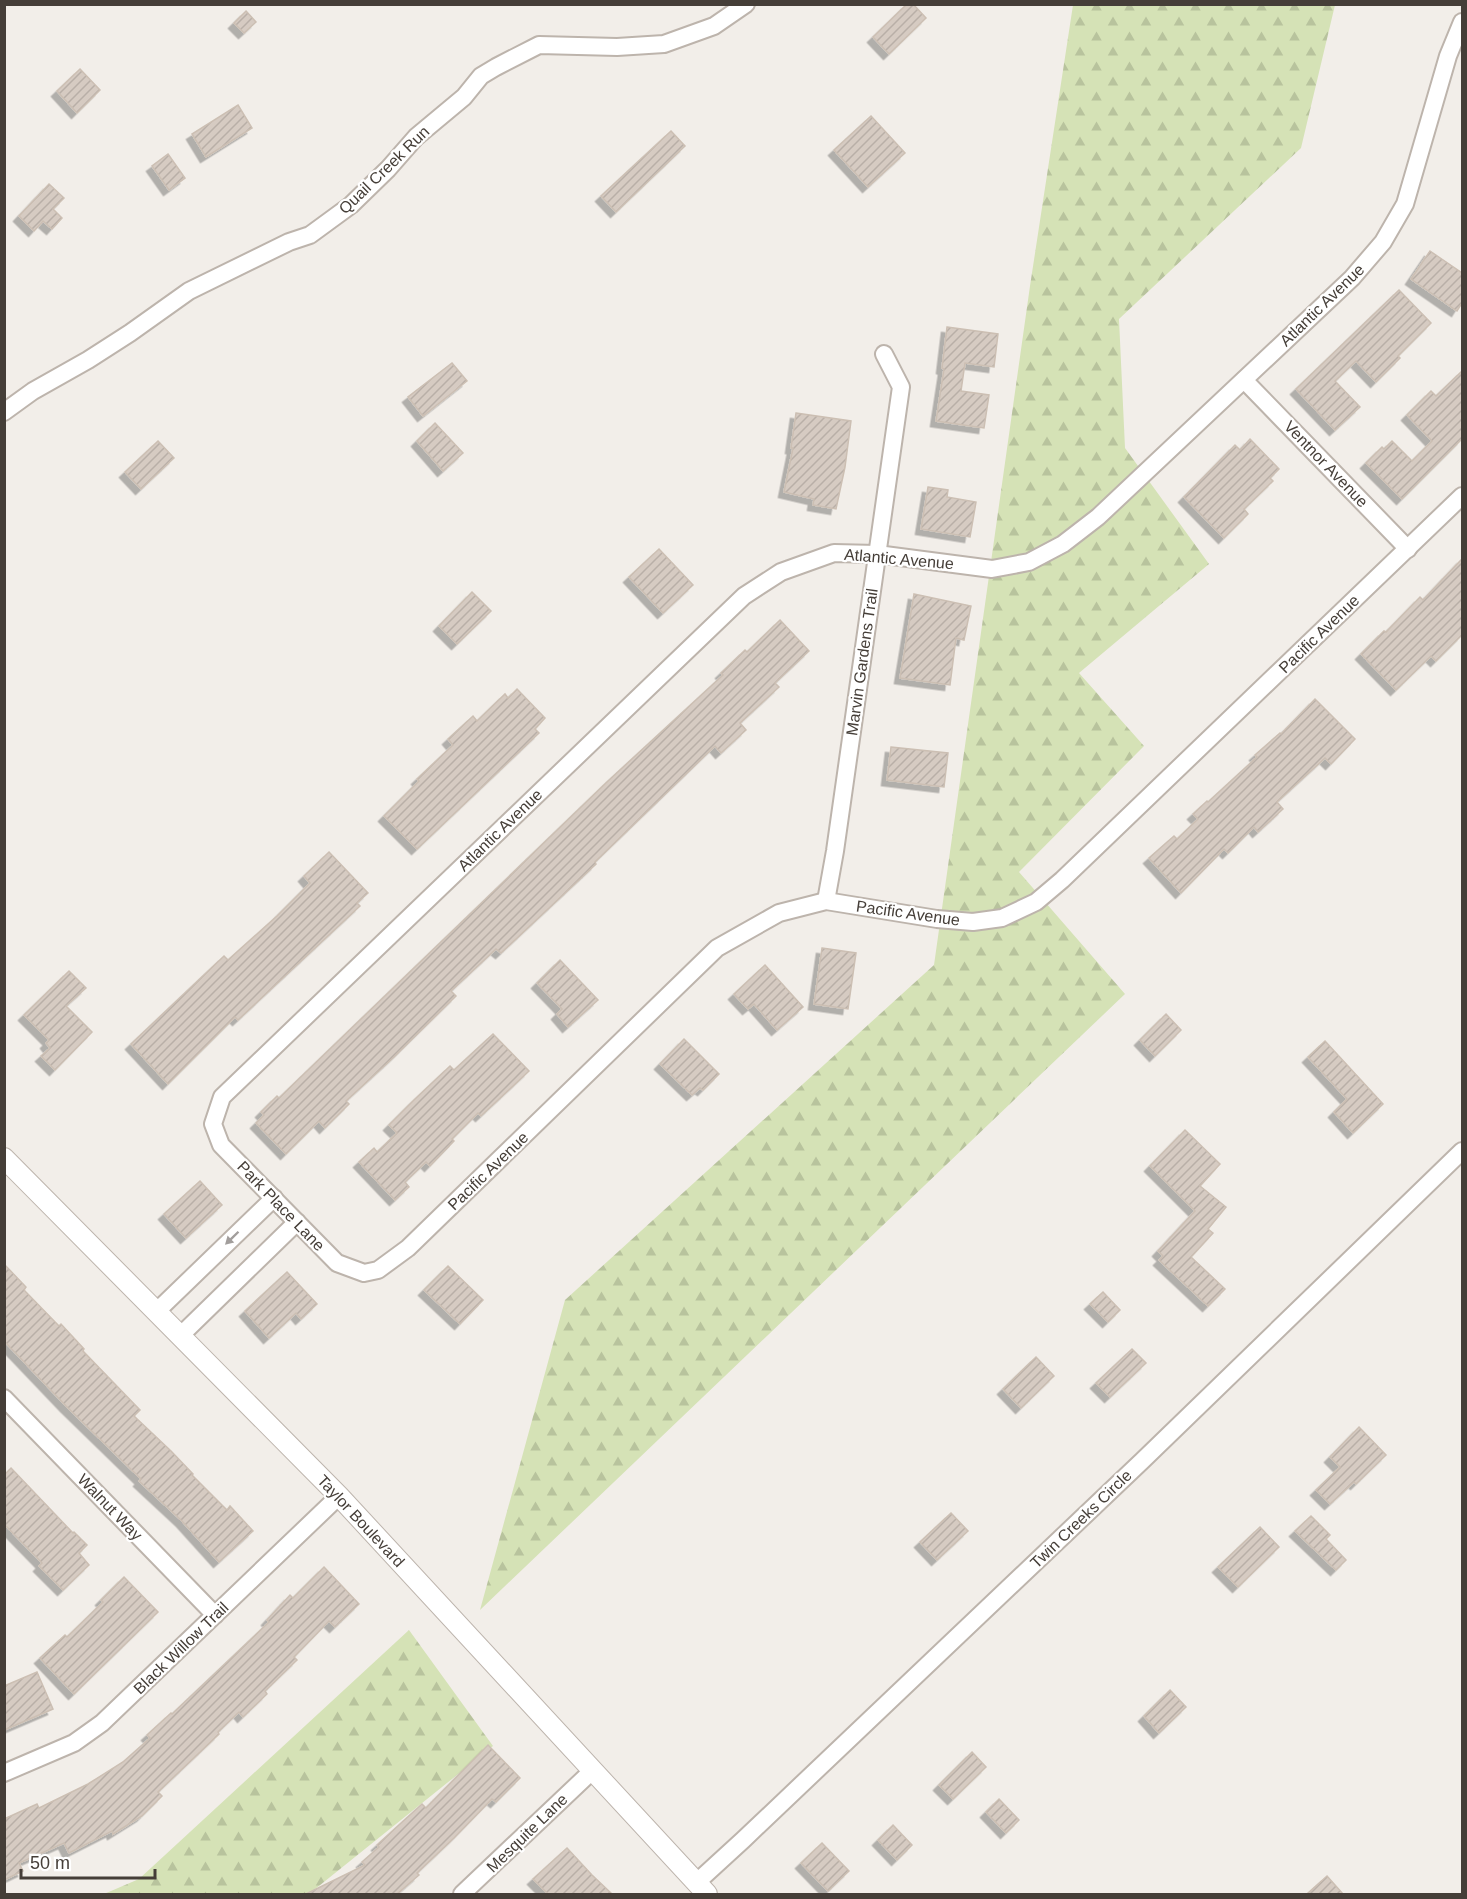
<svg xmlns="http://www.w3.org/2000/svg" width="1467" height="1899" font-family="Arial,sans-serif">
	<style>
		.forest { fill: url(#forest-firs) }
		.building { fill: url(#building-hatch); stroke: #ccbfb3; stroke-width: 1.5; filter: url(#shadow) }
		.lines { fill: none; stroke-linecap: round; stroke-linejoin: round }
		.minor-casing { stroke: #bdb4ac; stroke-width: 20 }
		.tertiary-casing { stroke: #bdb4ac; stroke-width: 22 }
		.minor { stroke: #fff; stroke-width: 16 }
		.tertiary { stroke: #fff; stroke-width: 20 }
		.oneway { fill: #a29e9c }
		.labels { text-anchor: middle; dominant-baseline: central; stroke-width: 4.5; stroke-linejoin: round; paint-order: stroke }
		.street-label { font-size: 16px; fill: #453e38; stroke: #fff }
	</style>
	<defs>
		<pattern id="forest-firs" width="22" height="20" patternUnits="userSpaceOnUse" patternTransform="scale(1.5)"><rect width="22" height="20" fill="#d5e2b6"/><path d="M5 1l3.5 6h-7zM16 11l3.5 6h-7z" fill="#b8c39d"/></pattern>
		<pattern id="building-hatch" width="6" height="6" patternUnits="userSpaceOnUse" patternTransform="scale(1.5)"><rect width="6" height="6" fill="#d6cbc2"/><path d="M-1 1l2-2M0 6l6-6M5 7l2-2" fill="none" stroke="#b9afa7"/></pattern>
		<filter id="shadow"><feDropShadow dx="-5.5" dy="5.5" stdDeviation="0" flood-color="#0004"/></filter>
	</defs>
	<rect width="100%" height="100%" fill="#f2eee9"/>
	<g class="forest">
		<path d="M1073 5H1335L1301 148 1119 319 1125 448 1209 564 1079 673 1144 746 1019 872 1125 994 480 1610 565 1300 934 965 1030 286Z"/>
		<path d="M409 1630 493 1746 309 1894H104L139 1879Z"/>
	</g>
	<g class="building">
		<path d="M907 4H913L926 18 889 54 873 37Z"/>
		<path d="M246 11 256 22 244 33 234 23Z"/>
		<path d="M80 69 100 90 77 113 57 91Z"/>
		<path d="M238 105 252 128 206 157 192 134Z"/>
		<path d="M871 116 905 153 868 187 834 150Z"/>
		<path d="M671 131 685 146 616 212 601 196Z"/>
		<path d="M168 154 185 178 169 190 152 166Z"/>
		<path d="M49 184 64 198 53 209 62 218 52 229 43 221 34 231 19 216Z"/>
		<path d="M1430 251 1462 273V303L1457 311 1411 279Z"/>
		<path d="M1399 290 1431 323 1398 356 1400 358 1376 382 1356 361 1335 381 1360 407 1335 430 1296 389Z"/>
		<path d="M947 327 998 334 994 367 965 363 961 391 989 395 984 428 936 421 944 369 942 368Z"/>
		<path d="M452 363 467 381 423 416 408 397Z"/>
		<path d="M1462 371V439L1402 499 1366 463 1382 447 1384 449 1392 441 1412 461 1432 441 1407 415 1431 391 1436 396Z"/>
		<path d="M796 413 851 421 845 467 836 509 813 505 814 499 784 492 793 448H791Z"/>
		<path d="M435 423 463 453 443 471 417 441Z"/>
		<path d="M1250 439 1279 469 1270 478 1273 481 1244 509 1248 514 1224 538 1184 497 1235 445 1240 450Z"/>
		<path d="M158 441 174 458 141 489 125 472Z"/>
		<path d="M928 487 948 490 947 497 976 502 970 537 921 529Z"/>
		<path d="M659 549 693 585 663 613 629 577Z"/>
		<path d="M1462 559V635L1436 661 1431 656 1396 690 1361 654 1384 631 1386 632 1420 597 1423 600Z"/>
		<path d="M472 592 491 611 457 644 439 626Z"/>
		<path d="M914 594 971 606 964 640 956 638 950 685 900 678Z"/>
		<path d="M780 620 809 651 775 683 779 687 740 723 746 730 721 753 715 746 595 862 596 864 501 953 496 949 451 991 456 996 394 1057 346 1101 349 1104 325 1128 319 1121 286 1154 256 1123 264 1115 261 1112 277 1096 279 1098 608 781 723 675 721 673 745 650 747 652Z"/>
		<path d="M517 689 545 718 535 729 539 733 417 849 384 816 419 781 417 779 453 745 448 739 473 716 477 721 505 694 508 698Z"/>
		<path d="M1315 699 1355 739 1331 764 1325 758 1277 802 1283 809 1258 832 1254 827 1228 853 1224 849 1181 893 1149 858 1174 836 1177 839 1198 819 1193 814 1207 801 1208 802 1257 757 1255 755 1280 733 1281 734Z"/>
		<path d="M891 747 948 753 944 787 887 780Z"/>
		<path d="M329 852 368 893 357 903 360 906 238 1020 235 1017 168 1084 131 1044 224 956 228 960 277 916 310 883 304 876Z"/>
		<path d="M822 948 856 953 848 1009 814 1004Z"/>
		<path d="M560 960 598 1000 568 1027 557 1014 562 1009 537 983Z"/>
		<path d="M765 965 803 1007 777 1030 754 1004 748 1009 734 994Z"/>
		<path d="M69 971 86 988 66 1006 92 1032 55 1070 41 1056 50 1048 46 1043 49 1040 24 1015Z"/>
		<path d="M1166 1014 1181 1030 1155 1056 1140 1040Z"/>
		<path d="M493 1034 529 1071 481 1116 478 1113 452 1139 454 1141 430 1166 426 1162 405 1182 409 1187 395 1200 359 1162 374 1148 377 1152 397 1133 389 1125 414 1100 450 1066 454 1070Z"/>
		<path d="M684 1039 719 1074 703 1090 700 1088 692 1095 660 1064Z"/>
		<path d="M1325 1041 1383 1104 1353 1133 1334 1112 1347 1099 1308 1057Z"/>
		<path d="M1185 1130 1220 1164 1200 1186 1226 1207 1208 1229 1213 1233 1191 1257 1225 1289 1208 1306 1159 1260 1163 1256 1158 1251 1195 1211 1150 1166Z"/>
		<path d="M200 1181 222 1205 186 1238 164 1214Z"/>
		<path d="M4 1264 26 1287 24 1290 59 1326 61 1324 84 1349 83 1351 140 1410 134 1416 171 1451 193 1474 192 1475 227 1510 230 1506 253 1531 219 1562 182 1521 139 1481 141 1479 66 1406 4 1341Z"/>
		<path d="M448 1266 483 1300 460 1324 424 1290Z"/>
		<path d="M287 1272 317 1304 301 1319 296 1313 269 1338 245 1311Z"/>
		<path d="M1103 1292 1120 1310 1108 1322 1090 1304Z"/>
		<path d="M1132 1349 1146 1363 1110 1397 1096 1383Z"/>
		<path d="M1036 1357 1054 1376 1021 1408 1003 1389Z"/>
		<path d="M1359 1427 1386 1455 1356 1484 1354 1482 1330 1504 1316 1490 1340 1467 1330 1457Z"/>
		<path d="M11 1468 73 1533 74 1532 87 1545 79 1553 89 1565 63 1590 39 1566 42 1563 4 1524V1475Z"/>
		<path d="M951 1513 968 1531 937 1560 920 1542Z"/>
		<path d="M1311 1516 1330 1535 1326 1539 1346 1560 1336 1570 1295 1531Z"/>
		<path d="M1260 1527 1279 1547 1238 1587 1218 1567Z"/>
		<path d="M324 1567 359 1604 335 1627 329 1621 294 1657 297 1660 265 1691 267 1694 243 1717 239 1712 218 1732 219 1734 158 1792 162 1796 142 1816 113 1834 112 1831 69 1853 64 1843 19 1863 23 1871 4 1880V1819L37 1804 39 1808 88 1784 123 1762 150 1738 147 1735 171 1713 172 1714 269 1622 267 1620 290 1595 293 1598Z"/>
		<path d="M124 1577 158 1612 74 1694 40 1658 65 1635 67 1637 103 1602 101 1600Z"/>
		<path d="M37 1672 53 1709 4 1730V1686Z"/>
		<path d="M1170 1690 1186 1707 1159 1733 1144 1716Z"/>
		<path d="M488 1745 520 1778 496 1802 492 1799 454 1838 417 1873 419 1875 397 1894H306L365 1865 362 1862 379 1847 377 1845 422 1804 426 1808Z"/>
		<path d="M972 1752 986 1767 953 1799 939 1785Z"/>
		<path d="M999 1799 1019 1820 1006 1833 986 1812Z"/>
		<path d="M893 1825 912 1845 897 1860 878 1840Z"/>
		<path d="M822 1843 849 1871 828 1891 801 1863Z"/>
		<path d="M567 1848 592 1875 612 1894H548L533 1879Z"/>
		<path d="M1327 1876 1343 1894H1307Z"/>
	</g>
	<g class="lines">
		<g class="minor-casing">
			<g id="minor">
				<path d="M1462 22 1448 56 1405 204 1383 242 1352 278 1098 517 1063 544 1029 562 992 569 877 554 834 553 781 572 744 596 222 1097 213 1124 221 1145 337 1263 364 1273 378 1270 408 1248 717 948 779 913 826 901 937 919 973 922 1002 918 1036 902 1062 880 1462 496"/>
				<path d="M1244 380 1408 549"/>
				<path d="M4 412 33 391 88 360 130 333 189 291 289 242 310 235 351 205 388 169 416 137 464 97 481 76 496 67 539 45 617 47 664 44 714 26 746 4"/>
				<path d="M826 901 835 851 901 387 884 354"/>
				<path d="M156 1312 274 1198"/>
				<path d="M180 1336 297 1222"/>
				<path d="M4 1398 215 1615"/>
				<path d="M4 1773 74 1743 102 1723 339 1496"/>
				<path d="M696 1883 743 1840 1142 1461 1462 1151"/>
				<path d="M462 1894 592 1771"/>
			</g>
		</g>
		<g class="tertiary-casing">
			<path id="tertiary" d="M4 1158 339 1496 707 1894"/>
		</g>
		<use href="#minor" class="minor"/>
		<use href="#tertiary" class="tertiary"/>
	</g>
	<defs><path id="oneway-solid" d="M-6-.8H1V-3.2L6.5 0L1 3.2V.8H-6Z" transform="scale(1.5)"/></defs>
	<use class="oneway" href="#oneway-solid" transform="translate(232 1238) rotate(136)"/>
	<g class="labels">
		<g class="street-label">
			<text transform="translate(384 170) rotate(-44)">Quail Creek Run</text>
			<text transform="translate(1322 305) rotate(-44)">Atlantic Avenue</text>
			<text transform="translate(1326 464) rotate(46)">Ventnor Avenue</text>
			<text transform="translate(899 559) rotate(5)">Atlantic Avenue</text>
			<text transform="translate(1319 634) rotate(-44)">Pacific Avenue</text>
			<text transform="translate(862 662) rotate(-82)">Marvin Gardens Trail</text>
			<text transform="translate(500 830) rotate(-44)">Atlantic Avenue</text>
			<text transform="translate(908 913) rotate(8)">Pacific Avenue</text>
			<text transform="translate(488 1171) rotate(-44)">Pacific Avenue</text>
			<text transform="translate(281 1206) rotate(46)">Park Place Lane</text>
			<text transform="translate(110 1507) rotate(46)">Walnut Way</text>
			<text transform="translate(1081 1519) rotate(-44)">Twin Creeks Circle</text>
			<text transform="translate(361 1521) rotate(47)">Taylor Boulevard</text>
			<text transform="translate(181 1648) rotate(-44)">Black Willow Trail</text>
			<text transform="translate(527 1833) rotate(-44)">Mesquite Lane</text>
		</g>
	</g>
	<rect width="1467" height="1899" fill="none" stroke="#453e38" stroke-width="12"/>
	<path d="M21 1869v9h134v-9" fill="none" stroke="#453e38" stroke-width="3"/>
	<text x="30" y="1869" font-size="18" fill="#453e38" stroke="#ffffff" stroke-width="4.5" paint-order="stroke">50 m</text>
</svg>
